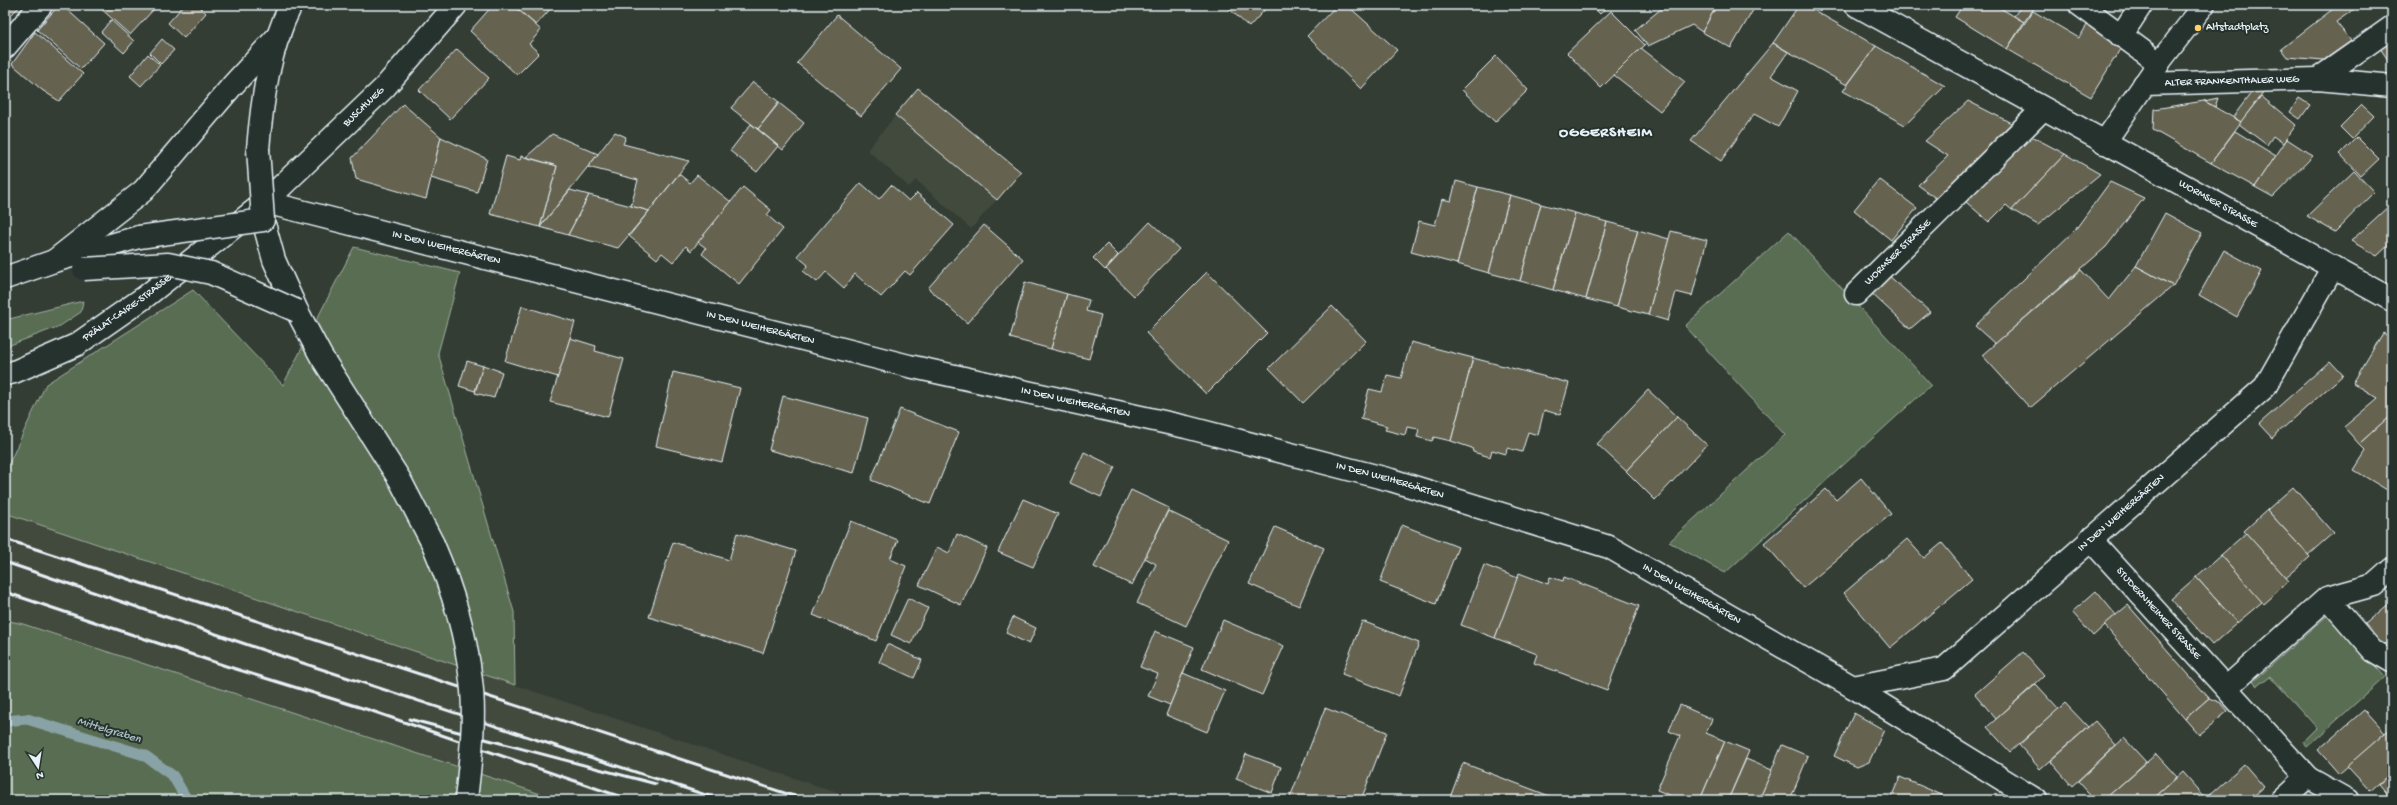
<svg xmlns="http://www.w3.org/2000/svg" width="2397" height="805" font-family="'Gochi Hand',sans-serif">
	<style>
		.built { fill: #42493c }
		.green { fill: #596d51; stroke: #a0afa4 }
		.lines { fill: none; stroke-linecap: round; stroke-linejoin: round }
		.stream { stroke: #89a2a6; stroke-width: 11 }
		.building { fill: #65644f; stroke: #e8f1f8 }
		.lane-casing { stroke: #e8f1f8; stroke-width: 24 }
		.street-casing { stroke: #e8f1f8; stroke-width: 25 }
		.secondary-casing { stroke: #e8f1f8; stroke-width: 25 }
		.lane { stroke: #26332d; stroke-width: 21 }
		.street { stroke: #26332d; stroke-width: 22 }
		.secondary { stroke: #26332d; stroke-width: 22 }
		.rail { stroke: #e8f1f8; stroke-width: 3 }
		.secondary-bridge-casing { stroke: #e8f1f8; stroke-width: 25; stroke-linecap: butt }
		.secondary-bridge { stroke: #26332d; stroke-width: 22 }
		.poi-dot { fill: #ffd166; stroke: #26332d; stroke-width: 1.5 }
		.labels { text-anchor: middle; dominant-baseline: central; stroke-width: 4; stroke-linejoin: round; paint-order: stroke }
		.poi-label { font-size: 11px; fill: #e8f1f8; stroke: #26332d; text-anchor: start }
		.street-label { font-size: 11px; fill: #e8f1f8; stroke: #26332d }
		.water-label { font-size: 12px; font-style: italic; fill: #a9bdc2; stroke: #26332d }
		.district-label { font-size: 15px; font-weight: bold; letter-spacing: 1px; fill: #e8f1f8; stroke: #26332d }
	</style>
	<rect width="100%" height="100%" fill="#333d34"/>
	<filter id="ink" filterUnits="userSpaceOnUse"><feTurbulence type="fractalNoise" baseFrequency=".025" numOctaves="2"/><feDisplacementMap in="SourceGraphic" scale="8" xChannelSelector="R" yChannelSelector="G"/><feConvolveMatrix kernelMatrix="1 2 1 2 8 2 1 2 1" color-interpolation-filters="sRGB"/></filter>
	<g filter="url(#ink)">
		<g class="built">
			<path d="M918 88 1021 172 971 229 916 180 909 187 867 150Z"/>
			<path d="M5 513 515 685 860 800H559L5 620Z"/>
		</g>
		<g class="green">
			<path d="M1789 231 1931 385 1725 573 1669 542 1785 435 1685 326Z"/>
			<path d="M354 247 460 273 438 353 514 612 515 685 5 513V472L46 384 193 290 283 385Z"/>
			<path d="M83 301 81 312 60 326 5 347V320Z"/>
			<path d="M2329 614 2385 677 2307 747 2303 742 2317 728 2270 676 2257 686 2253 682Z"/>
			<path d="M5 620 23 624 559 800H5Z"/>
		</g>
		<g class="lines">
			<path class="stream" d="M5 721 27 719 144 755 173 776 187 800"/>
		</g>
		<g class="building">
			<path d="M5 5H21L11 15 5 12Z"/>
			<path d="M59 5H62L104 43 81 69 37 30Z"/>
			<path d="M97 5H150L154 9 130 35Z"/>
			<path d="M184 5H198L206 13 184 38 168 23Z"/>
			<path d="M493 5H513L541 30 529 44 539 53 517 75 470 31Z"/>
			<path d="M513 5H554L536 25Z"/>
			<path d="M1225 5H1269L1249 27Z"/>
			<path d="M1337 5H1347L1397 50 1361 89 1307 36Z"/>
			<path d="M1591 5H1609L1600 14Z"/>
			<path d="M1666 5H1717L1702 32 1692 25 1648 46 1635 30Z"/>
			<path d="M1717 5H1756L1731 48 1702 32Z"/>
			<path d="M1799 5H1805L1876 46 1847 85 1773 43Z"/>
			<path d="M1963 5H1995L2024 22 2007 49 1955 17Z"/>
			<path d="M2022 5H2032L2035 7 2024 22 2014 16Z"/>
			<path d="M2338 5H2360L2336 22 2351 41 2324 60 2287 57 2281 49Z"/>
			<path d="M1611 11 1645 45 1601 88 1567 53Z"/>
			<path d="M2033 11 2079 38 2089 22 2122 46 2091 97 2007 49Z"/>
			<path d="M837 15 901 69 861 116 797 63Z"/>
			<path d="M111 20 134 41 124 53 101 32Z"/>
			<path d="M35 32 83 74 59 101 42 90 12 64Z"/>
			<path d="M162 39 174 50 161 64 150 53Z"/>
			<path d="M2392 40V66L2380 48Z"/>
			<path d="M1773 43 1788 52 1771 76 1798 91 1778 127 1754 114 1721 161 1691 141Z"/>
			<path d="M1876 46 1945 86 1905 125 1843 91Z"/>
			<path d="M1641 48 1685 82 1660 111 1614 75Z"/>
			<path d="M457 49 489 78 450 119 419 90Z"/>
			<path d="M148 54 160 65 141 86 130 76Z"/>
			<path d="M1496 56 1528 90 1495 122 1462 90Z"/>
			<path d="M753 82 779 102 758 129 731 108Z"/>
			<path d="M918 88 1021 172 997 200 895 115Z"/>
			<path d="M2264 91 2241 122 2233 117 2251 93Z"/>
			<path d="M2261 96 2296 125 2283 143 2273 136 2267 145 2239 124Z"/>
			<path d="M2218 98 2215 107 2204 101Z"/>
			<path d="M2299 98 2310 105 2300 119 2290 112Z"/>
			<path d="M1968 101 2015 125 1937 199 1918 185 1948 156 1925 141Z"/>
			<path d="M2204 101 2241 122 2211 163 2153 130 2154 109Z"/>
			<path d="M779 103 804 123 783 150 758 129Z"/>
			<path d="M403 104 441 137 426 199 356 179 352 158Z"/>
			<path d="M2362 105 2374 116 2352 139 2340 127Z"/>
			<path d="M751 124 778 146 757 172 730 151Z"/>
			<path d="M2235 131 2276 156 2255 187 2211 163Z"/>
			<path d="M615 132 626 137 623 144 689 161 649 211 631 206 638 180 588 167Z"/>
			<path d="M552 134 598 154 540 227 557 166 526 157Z"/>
			<path d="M2029 135 2065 154 2012 210 2006 205 1989 222 1966 202Z"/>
			<path d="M441 137 487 159 477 192 431 178Z"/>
			<path d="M2357 137 2379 159 2361 176 2340 154Z"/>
			<path d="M2287 139 2313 156 2273 197 2255 187Z"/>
			<path d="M2065 154 2100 174 2038 225 2012 210Z"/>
			<path d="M506 156 520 160 521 156 557 166 540 227 490 214Z"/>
			<path d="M2354 171 2374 192 2335 232 2307 216Z"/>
			<path d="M679 174 690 183 697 175 731 202 691 251 686 246 673 262 662 253 657 259 629 236Z"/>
			<path d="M1879 179 1917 208 1891 240 1854 210Z"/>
			<path d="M1456 181 1478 187 1457 264 1411 252 1419 221 1435 225 1442 199 1451 201Z"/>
			<path d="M2110 182 2144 198 2106 247 1995 344 1975 326 2075 230Z"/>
			<path d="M861 183 879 199 891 185 909 201 917 193 954 225 910 275 905 271 881 297 855 274 844 288 826 272 817 282 803 271 808 265 797 256Z"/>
			<path d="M743 187 771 210 767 215 783 229 739 284 702 254 706 248 698 242Z"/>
			<path d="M1478 187 1510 195 1489 273 1457 264Z"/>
			<path d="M570 190 589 195 568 235 540 227Z"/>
			<path d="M589 195 631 206 649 211 618 248 568 235Z"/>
			<path d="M1510 195 1541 204 1520 281 1489 273Z"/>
			<path d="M2392 203V242L2377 256 2351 241Z"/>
			<path d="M1541 204 1575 213 1553 290 1520 281Z"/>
			<path d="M1575 213 1607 222 1586 299 1553 290Z"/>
			<path d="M2165 213 2202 233 2173 286 2136 266Z"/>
			<path d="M1150 222 1179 249 1134 296 1106 269Z"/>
			<path d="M1607 222 1638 230 1617 307 1586 299Z"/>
			<path d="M984 225 1023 259 967 323 928 288Z"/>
			<path d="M1638 230 1669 239 1648 315 1617 307Z"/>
			<path d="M1671 231 1707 240 1692 296 1676 292 1668 321 1648 315Z"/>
			<path d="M1107 244 1118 255 1105 270 1093 258Z"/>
			<path d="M2224 250 2262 271 2237 317 2199 295Z"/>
			<path d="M2136 266 2173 286 2030 408 1982 355 2081 270 2109 300Z"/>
			<path d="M1207 272 1267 333 1206 394 1146 333Z"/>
			<path d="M1888 275 1930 312 1910 329 1871 293Z"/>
			<path d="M1025 282 1067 294 1051 349 1010 338Z"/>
			<path d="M1067 294 1089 300 1086 311 1101 315 1089 359 1051 349Z"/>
			<path d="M522 306 575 322 558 377 505 361Z"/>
			<path d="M1332 306 1366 341 1303 403 1269 368Z"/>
			<path d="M2383 333 2392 338V414L2359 444 2344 427 2378 398 2353 383Z"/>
			<path d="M570 338 596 346 595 351 624 359 608 417 550 402Z"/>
			<path d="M1411 342 1473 358 1451 441 1434 437 1432 441 1417 437 1419 429 1407 427 1405 435 1385 430 1387 426 1361 419 1369 389 1382 392 1387 375 1401 378Z"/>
			<path d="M1473 358 1569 383 1560 415 1544 410 1538 435 1528 432 1522 452 1507 448 1506 454 1492 450 1490 457 1473 452 1472 448 1451 441Z"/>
			<path d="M467 361 483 366 475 391 459 386Z"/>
			<path d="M2330 361 2343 375 2272 438 2259 424Z"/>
			<path d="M483 365 502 372 494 398 475 393Z"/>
			<path d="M673 372 740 388 722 462 656 446Z"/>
			<path d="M1648 390 1677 417 1626 471 1597 444Z"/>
			<path d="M783 396 868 418 854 473 769 450Z"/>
			<path d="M900 409 959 432 930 504 871 480Z"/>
			<path d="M2392 414V493L2354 470 2366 451 2359 444Z"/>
			<path d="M1677 417 1707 445 1655 500 1626 471Z"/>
			<path d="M1084 452 1115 467 1101 497 1070 483Z"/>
			<path d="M1861 478 1891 514 1803 588 1764 543 1826 489 1836 500Z"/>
			<path d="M2293 487 2333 533 2308 555 2267 510Z"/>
			<path d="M1131 490 1169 508 1132 585 1094 567Z"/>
			<path d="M1023 499 1058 514 1033 567 998 552Z"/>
			<path d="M2267 510 2310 557 2286 578 2244 531Z"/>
			<path d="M1168 511 1228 540 1186 626 1137 603 1156 564 1145 558Z"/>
			<path d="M851 521 898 540 890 559 906 566 876 641 813 615Z"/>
			<path d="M1402 525 1458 547 1436 604 1380 582Z"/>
			<path d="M1275 527 1324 548 1299 606 1249 584Z"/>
			<path d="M737 533 796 551 763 653 649 617 673 542 729 560Z"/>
			<path d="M2246 533 2289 581 2263 604 2221 555Z"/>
			<path d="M957 534 987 548 961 605 919 585 937 547 949 553Z"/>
			<path d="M1907 539 1924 558 1942 543 1972 579 1890 648 1844 593Z"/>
			<path d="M2221 555 2262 602 2237 623 2196 577Z"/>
			<path d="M1484 565 1518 578 1495 638 1461 625Z"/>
			<path d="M1519 573 1548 584 1550 577 1563 581 1564 577 1639 606 1607 690 1534 663 1537 654 1495 638Z"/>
			<path d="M2196 577 2237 623 2212 645 2171 599Z"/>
			<path d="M2096 591 2116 615 2093 636 2072 612Z"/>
			<path d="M908 598 928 608 911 644 891 635Z"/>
			<path d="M2392 601V639L2383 647 2364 625Z"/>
			<path d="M2128 605 2209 698 2185 719 2104 625Z"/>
			<path d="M1013 617 1036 628 1029 644 1006 633Z"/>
			<path d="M1223 620 1284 646 1262 695 1202 669Z"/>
			<path d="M1362 621 1419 643 1399 696 1342 674Z"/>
			<path d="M1155 631 1194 647 1170 705 1148 696 1158 674 1140 667Z"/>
			<path d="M887 644 922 660 914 678 879 662Z"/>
			<path d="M2023 652 2044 676 1996 719 1975 694Z"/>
			<path d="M1183 673 1225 691 1207 732 1166 715Z"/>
			<path d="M2036 684 2059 709 2010 752 1987 727Z"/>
			<path d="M2209 698 2221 703 2228 711 2199 735 2185 719Z"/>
			<path d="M2065 703 2088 727 2040 769 2019 745Z"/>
			<path d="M1680 705 1712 719 1706 733 1725 741 1700 800H1681L1657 790 1680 736 1669 731Z"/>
			<path d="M1325 708 1387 732 1361 800H1289Z"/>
			<path d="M2364 710 2385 733 2339 774 2318 750Z"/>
			<path d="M1854 713 1884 730 1869 762 1857 767 1834 756Z"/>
			<path d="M2095 721 2116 745 2072 786 2050 761Z"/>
			<path d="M2392 727V772L2370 791 2347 766Z"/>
			<path d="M2124 738 2146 762 2104 800H2095L2078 781Z"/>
			<path d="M1725 741 1749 751 1728 800H1700Z"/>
			<path d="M1782 745 1808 756 1790 800H1759Z"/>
			<path d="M1246 754 1281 767 1272 793 1236 779Z"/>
			<path d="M2156 754 2177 777 2152 800H2110L2107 797Z"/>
			<path d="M1746 759 1772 770 1759 800H1728Z"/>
			<path d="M1463 763 1560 800H1449Z"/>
			<path d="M2244 764 2264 787 2249 800H2204Z"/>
			<path d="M2183 772 2206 798 2204 800H2152Z"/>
			<path d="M2392 772V799L2379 784Z"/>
			<path d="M1900 777 1942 795 1940 800H1890Z"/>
		</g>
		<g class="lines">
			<g class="lane-casing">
				<g id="lane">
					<path d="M2159 63 2204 5"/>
					<path d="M2327 598 2373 651 2392 662"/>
					<path d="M2307 777 2348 800"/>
				</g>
			</g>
			<g class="street-casing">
				<g id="street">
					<path d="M2080 5 2159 63 2104 143"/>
					<path d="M2121 36 2141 5"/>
					<path d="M5 47 41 5"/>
					<path d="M2318 79 2392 27"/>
					<path id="s1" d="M2144 84 2318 79 2392 86"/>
					<path id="s2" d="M265 202 909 366 1186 427 1391 480 1609 547 1853 687 2036 800"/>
					<path id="s3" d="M1856 294 2043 109"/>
					<path id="s4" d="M5 374 14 372 76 345 145 297 265 202 384 88 456 5"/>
					<path id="s5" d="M2090 539 2307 777 2282 800"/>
					<path id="s6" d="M1853 687 1944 669 2265 387 2333 267"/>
					<path d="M2226 688 2327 598 2374 585 2392 569"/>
				</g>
			</g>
			<g class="secondary-casing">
				<g id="secondary">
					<path id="s7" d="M1856 5 2392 300"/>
					<path d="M258 149C262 101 269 48 291 5"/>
					<path d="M263 220 274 260 297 311 321 356 400 480 433 544"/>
					<path d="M54 261 143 191 232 86 279 35"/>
					<path d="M5 278 54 261 139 237"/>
				</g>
			</g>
			<use href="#lane" class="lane"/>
			<use href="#street" class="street"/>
			<use href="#secondary" class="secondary"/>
			<g class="rail">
				<path d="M5 539 806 800"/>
				<path d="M5 562 260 649 721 800"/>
				<path d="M5 592 226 666 369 710 630 800"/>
				<path d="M409 719 656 784"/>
			</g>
			<g class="secondary-bridge-casing">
				<g id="secondary-bridge">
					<path d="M139 237 263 220 258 149"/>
					<path d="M84 269 168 264 211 273 297 311"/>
					<path d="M433 544C452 588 466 633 471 681 476 719 470 762 466 800"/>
				</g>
			</g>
			<use href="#secondary-bridge" class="secondary-bridge"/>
		</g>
	</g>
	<circle class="poi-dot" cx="2198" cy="28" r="4"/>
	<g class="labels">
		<g class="poi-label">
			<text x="2206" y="28">Altstadtplatz</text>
		</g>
		<g class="street-label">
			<text stroke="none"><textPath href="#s1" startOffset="88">ALTER FRANKENTHALER WEG</textPath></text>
			<text stroke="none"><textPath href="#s4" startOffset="451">BUSCHWEG</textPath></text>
			<text stroke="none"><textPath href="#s7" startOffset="413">WORMSER STRASSE</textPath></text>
			<text stroke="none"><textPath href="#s2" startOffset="187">IN DEN WEIHERGÄRTEN</textPath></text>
			<text stroke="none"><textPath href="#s3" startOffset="59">WORMSER STRASSE</textPath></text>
			<text stroke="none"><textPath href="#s4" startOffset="140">PRÄLAT-CAIRE-STRASSE</textPath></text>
			<text stroke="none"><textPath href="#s2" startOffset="511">IN DEN WEIHERGÄRTEN</textPath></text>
			<text stroke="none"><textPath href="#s2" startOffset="835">IN DEN WEIHERGÄRTEN</textPath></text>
			<text stroke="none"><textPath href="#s2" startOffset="1159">IN DEN WEIHERGÄRTEN</textPath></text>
			<text stroke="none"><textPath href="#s6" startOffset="329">IN DEN WEIHERGÄRTEN</textPath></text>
			<text stroke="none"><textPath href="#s2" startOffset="1483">IN DEN WEIHERGÄRTEN</textPath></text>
			<text stroke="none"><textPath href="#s5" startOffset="101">STUDERNHEIMER STRASSE</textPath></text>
		</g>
		<g class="water-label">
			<text transform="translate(109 731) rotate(17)">Mittelgraben</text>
		</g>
		<g class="district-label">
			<text x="1606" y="133">OGGERSHEIM</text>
		</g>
	</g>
	<rect width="2397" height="805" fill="none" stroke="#26332d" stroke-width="20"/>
	<rect x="10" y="10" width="2377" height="785" fill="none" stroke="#e8f1f8" stroke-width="1.5" filter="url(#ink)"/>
	<g transform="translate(38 767) rotate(168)" stroke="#26332d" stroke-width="3" paint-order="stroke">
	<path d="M0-3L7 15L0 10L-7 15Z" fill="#e8f1f8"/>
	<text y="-6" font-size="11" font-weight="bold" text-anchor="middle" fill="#e8f1f8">N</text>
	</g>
</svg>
